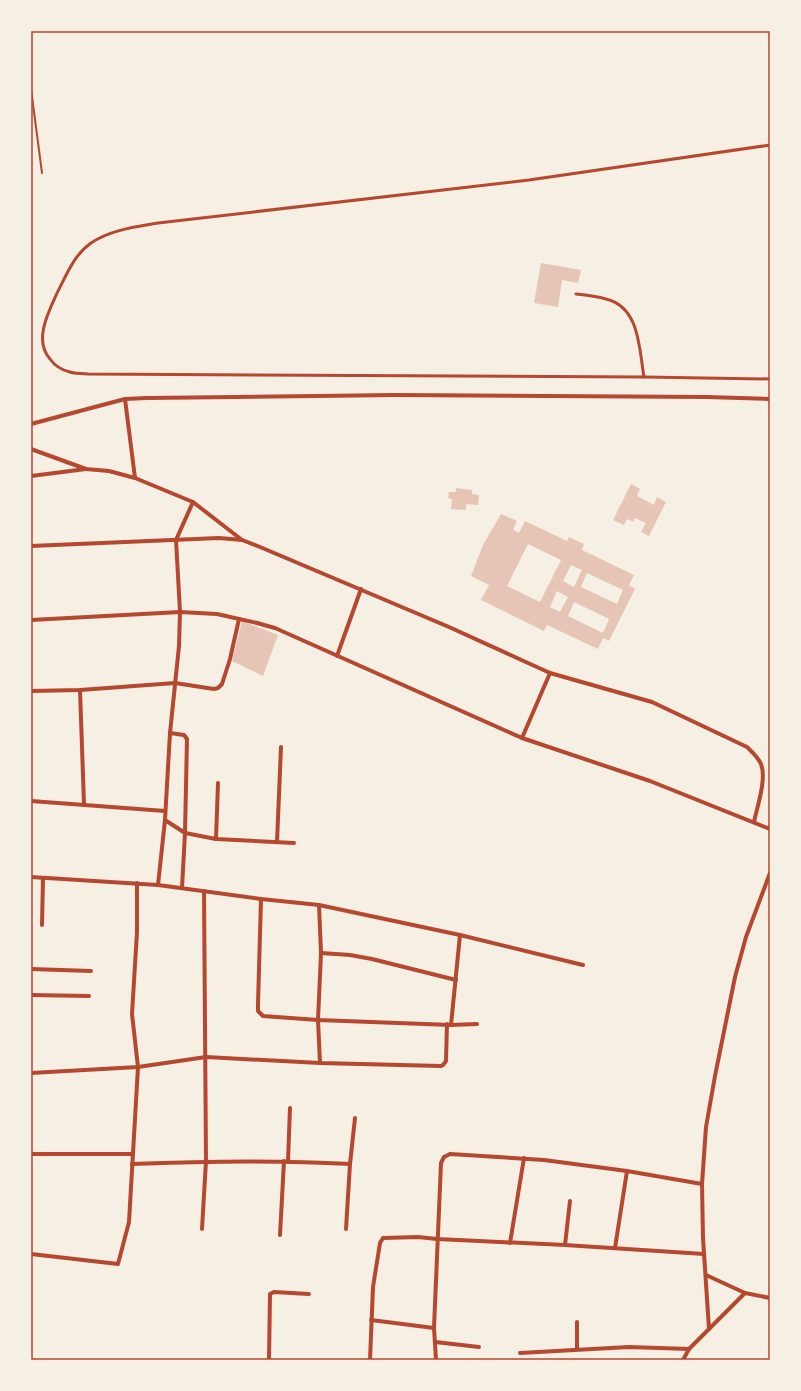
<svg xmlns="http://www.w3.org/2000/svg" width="801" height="1391" font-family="'Nunito Sans',sans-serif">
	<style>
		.building { fill: #e6c5b7; fill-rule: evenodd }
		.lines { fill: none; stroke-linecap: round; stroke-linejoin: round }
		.path { stroke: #b5482f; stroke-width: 2 }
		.service { stroke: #b5482f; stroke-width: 3 }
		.minor { stroke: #b5482f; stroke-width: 4 }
		.neatline { fill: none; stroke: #b5482f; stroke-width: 1.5 }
	</style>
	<rect width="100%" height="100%" fill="#f6efe4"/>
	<g class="building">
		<path d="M541 263 581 270 578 283 562 280 558 307 534 303Z"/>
		<path d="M631 484 640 489 637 496 654 505 657 497 666 502 649 536 641 532 646 523 635 518 633 522 627 519 624 525 613 520Z"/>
		<path d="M456 488 472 490V494L479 495 478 505 466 504V510L451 509 452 499 448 498 449 492H456Z"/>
		<path d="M501 514 517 521 513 530 519 533 525 521 567 541 569 537 584 544 582 550 634 575 629 585 635 589 609 641 603 638 598 649 547 625 544 631 481 600 489 585 471 576 483 545ZM528 544 561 560 540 602 507 586ZM571 565 582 570 574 587 563 581ZM587 573 623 590 617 604 581 587ZM557 591 568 597 560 612 550 607ZM574 602 609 619 603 633 568 616Z"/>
		<path d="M242 621 278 635 263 676 232 661Z"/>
	</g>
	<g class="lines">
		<path class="path" d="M31 89 42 173"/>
		<g class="service">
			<path d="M770 145 529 180 158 223C135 227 110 230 91 243 74 255 67 274 58 291 49 311 33 340 50 359 55 366 61 370 70 372 75 374 82 373 88 374L644 377 770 379"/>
			<path d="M576 294C586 295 596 296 606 299 640 307 639 349 644 377"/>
		</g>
		<g class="minor">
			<path d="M125 399 135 478"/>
			<path d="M31 424 125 399 147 398 396 395 707 397 770 399"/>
			<path d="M31 449 86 469 109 471 135 478 193 502 242 540"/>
			<path d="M31 476 86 469"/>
			<path d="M31 546 219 538 242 540 260 547 449 627 550 673 652 702 747 747C752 752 758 757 761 764 767 779 757 807 754 822"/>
			<path d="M31 620 180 612 217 614 257 623 275 628 522 738 650 781 770 829"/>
			<path d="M337 656 361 589"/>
			<path d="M80 690 84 804"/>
			<path d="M31 691 80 690 175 683 214 689 218 688 222 684 230 659 239 619"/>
			<path d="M170 733 184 735 187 739 185 833 182 888"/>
			<path d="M522 738 550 673"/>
			<path d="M31 801 165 811"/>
			<path d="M165 820 185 833 216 839 294 843"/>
			<path d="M216 839 218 783"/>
			<path d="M277 842 281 747"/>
			<path d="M31 877 158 885 261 899 319 905 460 935 583 965"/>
			<path d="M158 885 165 820 170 733 179 646 180 612 176 540 193 502"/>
			<path d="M261 899 258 1004V1011L263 1016 318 1020 451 1025 477 1024"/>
			<path d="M319 905 321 953 318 1020 320 1063"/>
			<path d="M42 925 43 878"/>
			<path d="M321 953 350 955 372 959 456 980"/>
			<path d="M31 969 91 971"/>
			<path d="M31 995 89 996"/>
			<path d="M451 1025 460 935"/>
			<path d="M31 1073 138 1067 206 1057 320 1063 441 1066 443 1065 446 1061 447 1024"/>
			<path d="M31 1154H133"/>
			<path d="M288 1161 290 1108"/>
			<path d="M132 1164C205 1161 277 1160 350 1164"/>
			<path d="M202 1229 206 1161 204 891"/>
			<path d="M346 1229 350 1164 355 1118"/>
			<path d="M280 1235 284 1161"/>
			<path d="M510 1243 524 1158"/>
			<path d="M565 1245 570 1201"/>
			<path d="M615 1248 627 1171"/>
			<path d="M31 1254 118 1264 129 1222 138 1067 132 1014 137 932V883"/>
			<path d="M706 1275 745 1293 770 1298"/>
			<path d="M371 1320 434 1328"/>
			<path d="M709 1329 703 1238 702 1184 706 1127 715 1076 735 977 746 937 770 873"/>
			<path d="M435 1342 479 1347"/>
			<path d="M577 1349V1322"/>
			<path d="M520 1353 629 1347 689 1349"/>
			<path d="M269 1360 270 1294 274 1292 309 1294"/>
			<path d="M370 1360 373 1287 380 1243 383 1238 418 1237 437 1239 565 1245 704 1254"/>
			<path d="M436 1360 434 1328 441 1163 444 1157 450 1154 544 1160 627 1171 702 1184"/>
			<path d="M683 1360 689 1349 745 1293"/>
		</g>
	</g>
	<rect width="801" height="1391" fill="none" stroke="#f6efe4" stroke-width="64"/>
	<rect x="32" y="32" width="737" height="1327" class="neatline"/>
</svg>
